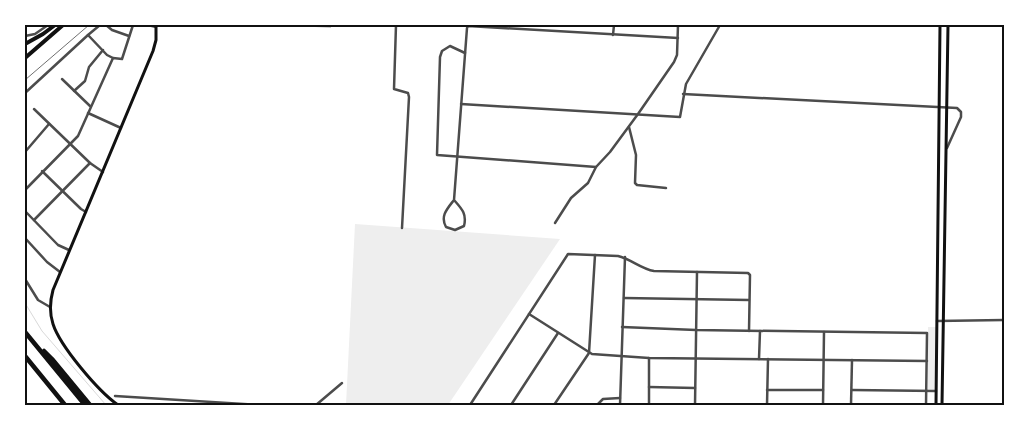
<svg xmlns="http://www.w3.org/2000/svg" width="1029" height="430" font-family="'Roboto Serif',serif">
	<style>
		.green { fill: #eee }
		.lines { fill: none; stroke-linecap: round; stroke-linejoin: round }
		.stream { stroke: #d9d9d9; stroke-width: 1 }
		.building { fill: #c4c4c4 }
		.minor { stroke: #4c4c4c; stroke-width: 2.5 }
		.secondary { stroke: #111; stroke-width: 3 }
		.primary { stroke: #111; stroke-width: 4 }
		.motorway { stroke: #111; stroke-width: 4.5 }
		.rail { stroke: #707070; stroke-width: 1 }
		.neatline { fill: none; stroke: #111; stroke-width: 2 }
	</style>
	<rect width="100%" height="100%" fill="#fff"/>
	<g class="green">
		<path d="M355 224 560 239 448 405H346Z"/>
		<path d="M928 327H937L936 390 928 389Z"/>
	</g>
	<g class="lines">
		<path class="stream" d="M25 303 42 331 106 405"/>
	</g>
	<path class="building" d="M299 25H331V28L299 26Z"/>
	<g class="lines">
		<g class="minor">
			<path d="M100 25 88 35 107 55 113 58"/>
			<path d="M106 25 112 30 129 36"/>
			<path d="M148 25 156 27"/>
			<path d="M396 25 394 89 408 93 409 97 402 228"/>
			<path d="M613 35 614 25"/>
			<path d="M25 36 35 34 48 25"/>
			<path d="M465 53 450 46 442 51 440 57 437 155 596 167"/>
			<path d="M62 79 90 106"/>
			<path d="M74 91 85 81 89 67 103 50"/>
			<path d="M25 93 88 35"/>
			<path d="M683 94 957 108 961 112V117L947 148"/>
			<path d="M461 104 680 117 686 84 720 25"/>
			<path d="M34 109 90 163 103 172"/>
			<path d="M88 113 121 128"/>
			<path d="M629 127 636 155 635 183 637 185 666 188"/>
			<path d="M25 152 49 124"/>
			<path d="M42 171 81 209 86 212"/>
			<path d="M25 190 78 136 113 58 122 59 133 25"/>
			<path d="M454 200C462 209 467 214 464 226L455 230 446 227C440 216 447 209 454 200L467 28 468 26 678 38"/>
			<path d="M25 211 58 245 69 250"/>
			<path d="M34 220 90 163"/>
			<path d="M555 223 571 198 588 183 596 167 610 152 638 114 674 62 677 55 678 25"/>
			<path d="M25 238 47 262 60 272"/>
			<path d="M25 279 38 300 50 307"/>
			<path d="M624 298 749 300"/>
			<path d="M529 314 592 354 649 358 927 361"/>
			<path d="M937 321 1004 320"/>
			<path d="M622 327 696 330 927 333 926 405"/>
			<path d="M759 359 760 331"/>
			<path d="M649 387 695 388"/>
			<path d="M767 390H823"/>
			<path d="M852 390 936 391"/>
			<path d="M115 396 259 405"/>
			<path d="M316 405 342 383"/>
			<path d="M470 405 568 254 618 256C631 259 641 269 654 271L748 273 750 275 749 331"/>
			<path d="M511 405 558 333"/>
			<path d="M554 405 589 353 595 255"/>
			<path d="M597 405 603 399 620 398"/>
			<path d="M620 405 625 257"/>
			<path d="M649 405V358"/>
			<path d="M695 405 697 272"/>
			<path d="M767 405 768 359"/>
			<path d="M823 405 824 332"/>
			<path d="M851 405 852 360"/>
		</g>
		<g class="secondary">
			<path d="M118 405C98 391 60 346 53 324 49 312 50 301 53 290L153 51 156 40V25"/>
			<path d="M936 405 940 25"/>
			<path d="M942 405 948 25"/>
		</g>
		<g class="primary">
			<path d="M25 44 43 34 55 25"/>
			<path d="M25 58 63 25"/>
		</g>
		<g class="motorway">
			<path d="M25 332 85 405"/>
			<path d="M44 351 52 359 90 405"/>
			<path d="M25 356 65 405"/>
		</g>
		<path class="rail" d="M25 80 89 25"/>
	</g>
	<rect width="1029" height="430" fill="none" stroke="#ffffff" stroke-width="52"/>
	<rect x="26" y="26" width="977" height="378" class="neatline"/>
</svg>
